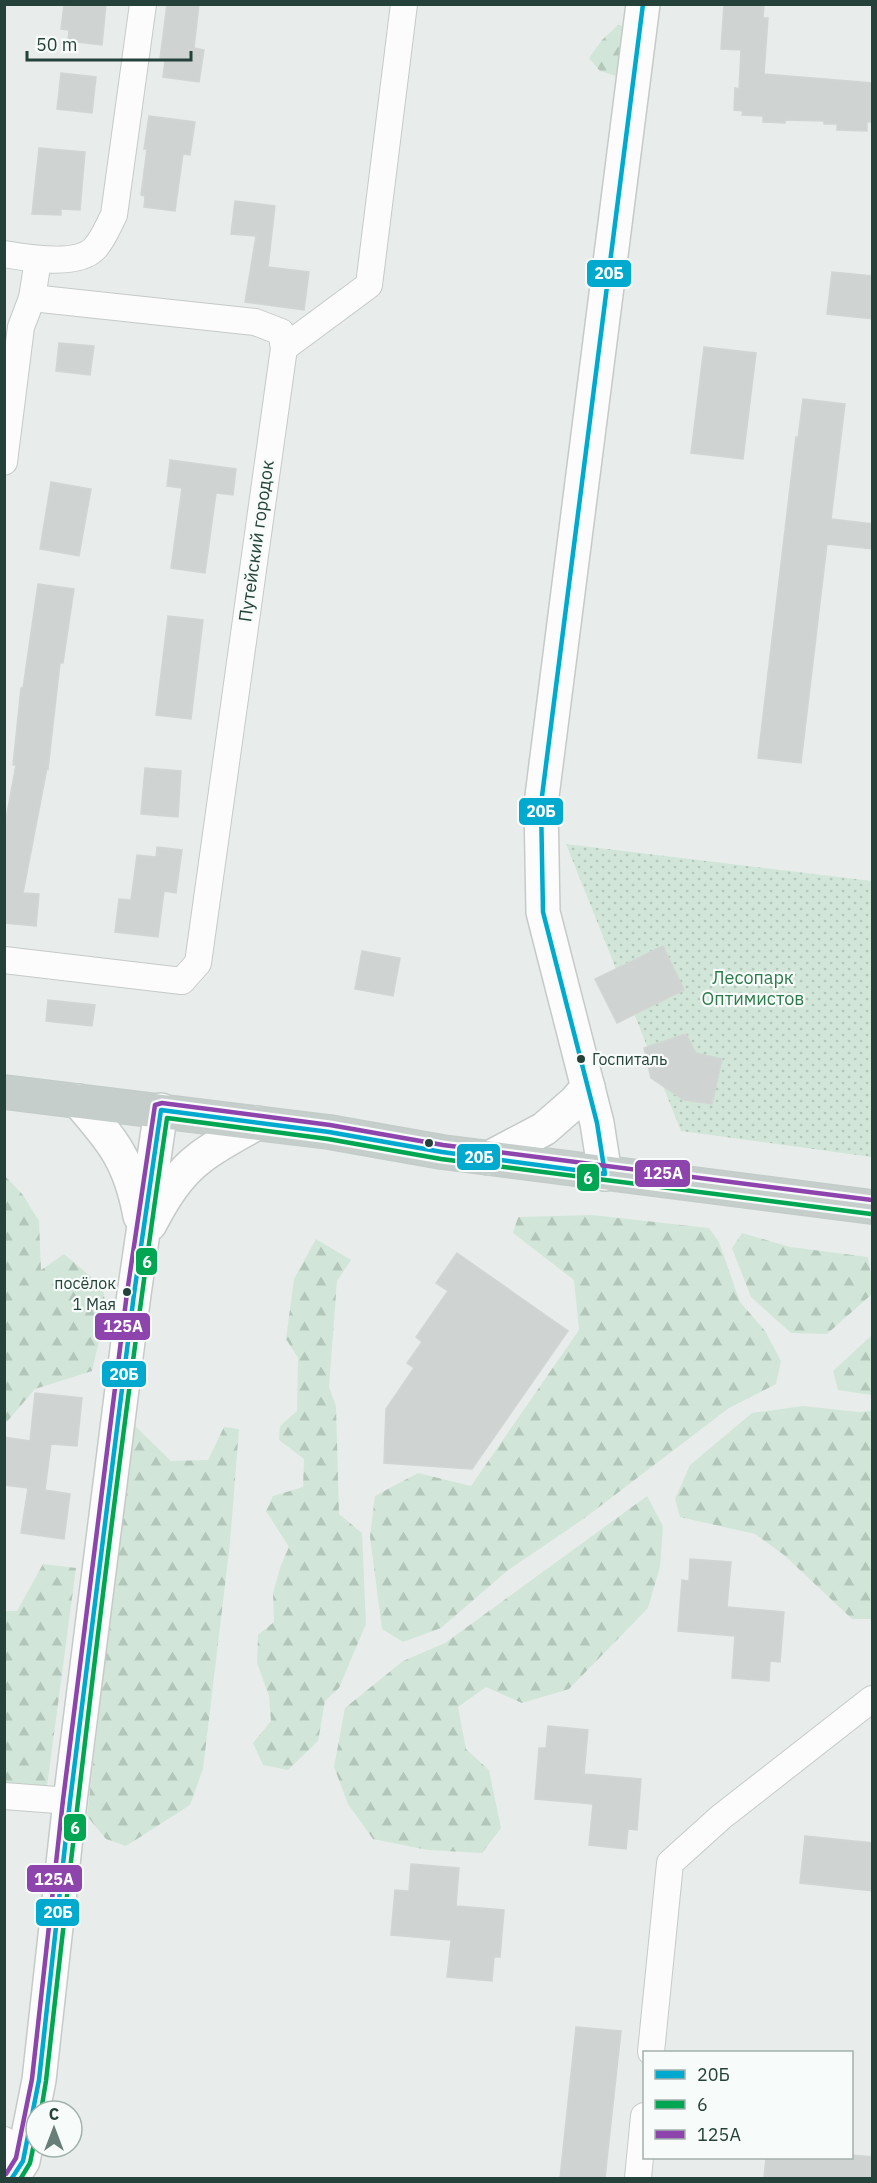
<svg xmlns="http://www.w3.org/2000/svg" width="877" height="2183" font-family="'IBM Plex Sans',sans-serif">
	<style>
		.forest { fill: url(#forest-firs) }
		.park { fill: url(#park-dots) }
		.building { fill: #cfd4d2; stroke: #d1d6d4; stroke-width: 1.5 }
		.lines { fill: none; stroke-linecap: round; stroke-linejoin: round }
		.minor-casing { stroke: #c5cac8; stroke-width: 28 }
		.tertiary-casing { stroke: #c5cac8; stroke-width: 36 }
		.trunk-casing { stroke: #c3ccc9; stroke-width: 36 }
		.minor { stroke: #fcfcfc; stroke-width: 26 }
		.tertiary { stroke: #fcfcfc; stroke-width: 33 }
		.trunk { stroke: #c6cecc; stroke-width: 33 }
		.bus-1-casing { stroke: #f7fbf9; stroke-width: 9 }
		.bus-2-casing { stroke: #f7fbf9; stroke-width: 9 }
		.bus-3-casing { stroke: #f7fbf9; stroke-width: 9 }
		.bus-1 { stroke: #00a9ce; stroke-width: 4.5 }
		.bus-2 { stroke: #00a651; stroke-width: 4.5 }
		.bus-3 { stroke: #8e44ad; stroke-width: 4.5 }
		.bus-dot { fill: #24423a; stroke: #f7fbf9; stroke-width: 2 }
		.labels { text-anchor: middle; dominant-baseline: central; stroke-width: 4.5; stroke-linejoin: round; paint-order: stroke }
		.bus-label { font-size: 16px; fill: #24423a; stroke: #f7fbf9; text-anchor: start }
		.street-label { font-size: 18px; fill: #24423a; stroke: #f7fbf9 }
		.park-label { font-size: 18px; fill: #2d7a4b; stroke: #f7fbf9 }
		.line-badge { stroke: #f7fbf9; stroke-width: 2 }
		.badge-label { font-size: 16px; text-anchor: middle; font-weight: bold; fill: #fff }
	</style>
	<defs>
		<pattern id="forest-firs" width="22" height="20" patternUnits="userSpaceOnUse" patternTransform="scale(1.5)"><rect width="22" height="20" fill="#d1e6d8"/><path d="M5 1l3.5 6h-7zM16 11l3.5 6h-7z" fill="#b3c6ba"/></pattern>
		<pattern id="park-dots" width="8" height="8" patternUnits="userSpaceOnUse" patternTransform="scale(1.5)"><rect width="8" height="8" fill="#d1e6d8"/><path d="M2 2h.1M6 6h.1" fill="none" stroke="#b3c6ba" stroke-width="1.8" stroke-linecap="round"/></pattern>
	</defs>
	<rect width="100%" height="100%" fill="#e8edeb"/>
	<g class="forest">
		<path d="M618 25 629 28 624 64 616 76 600 71 589 58 602 40Z"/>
		<path d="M5 1176 23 1195 39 1221 41 1270 64 1254 103 1287 106 1311 92 1371 35 1389 5 1424Z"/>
		<path d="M592 1215 709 1228 719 1242 740 1302 765 1331 781 1361 776 1384 729 1408 582 1520 507 1571 441 1628 403 1642 382 1629 370 1537 375 1496 418 1473 471 1486 579 1330 574 1280 513 1233 518 1217Z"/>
		<path d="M742 1233 790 1247 868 1257 872 1281V1294L827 1334 791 1333 751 1297 732 1248Z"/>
		<path d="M316 1239 351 1260 337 1281 329 1387 336 1406 339 1514 362 1533 366 1624 339 1688 325 1701 318 1741 288 1770 263 1765 253 1743 271 1721 269 1696 257 1663 258 1635 274 1622 273 1593 281 1565 289 1547 266 1511 273 1496 303 1487 304 1459 279 1440 280 1426 297 1411 298 1358 286 1339 294 1279Z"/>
		<path d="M872 1335V1395L838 1390 833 1371Z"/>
		<path d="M803 1406 858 1412 872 1411V1619H852L784 1555 755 1534 680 1517 675 1499 690 1465 752 1413Z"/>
		<path d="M133 1424 171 1461 208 1460 224 1427 239 1429 230 1543 203 1769 190 1805 126 1846 106 1839 87 1816Z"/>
		<path d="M647 1496 663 1526 660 1567 648 1608 569 1689 522 1703 486 1687 458 1707 466 1749 489 1770 501 1828 482 1853 428 1850 373 1839 348 1804 334 1767 345 1708 403 1661 445 1643Z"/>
		<path d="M43 1564 76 1568 47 1787H5L4 1611H17Z"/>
	</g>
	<path class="park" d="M566 844 872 881V1157L681 1131Z"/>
	<g class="building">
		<path d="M64 4H106L102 45 68 41 69 30 61 29Z"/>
		<path d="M167 4H199L194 48 204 50 199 82 163 77 165 60 160 59Z"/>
		<path d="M724 4H764L763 18H768L764 74 873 83V122H867V131L837 130V124H824V121L785 120V123L763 122V116L742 115 743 111 734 110 735 88 739 89 741 50 721 49Z"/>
		<path d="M61 73 96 77 92 113 57 109Z"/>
		<path d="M149 116 195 122 190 155 183 154 175 211 144 207 145 196 141 195 147 149H144Z"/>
		<path d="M39 148 85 152 80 210 61 209V215L32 214Z"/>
		<path d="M235 201 275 206 268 267 309 272 304 310 245 302 256 236 231 234Z"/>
		<path d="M832 272 873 276V319L827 314Z"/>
		<path d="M59 343 94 346 90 375 56 371Z"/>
		<path d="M704 347 756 353 743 459 691 453Z"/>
		<path d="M803 399 845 404 831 519 873 524V549L827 544 801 763 758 758 796 437 798 438Z"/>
		<path d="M170 460 236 469 233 495 216 493 205 573 171 568 182 488 167 486Z"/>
		<path d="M51 482 91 489 79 556 40 549Z"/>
		<path d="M38 584 74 589 63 663H60L48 769 47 768 23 893 39 894 36 926 4 923V829L16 765H13L21 688H23Z"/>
		<path d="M168 616 203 620 191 719 156 715Z"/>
		<path d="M145 768 181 771 178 817 141 814Z"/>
		<path d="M157 847 182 850 176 893 164 891 158 937 115 932 119 899 131 900 137 855 156 857Z"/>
		<path d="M663 946 684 990 617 1023 595 979Z"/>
		<path d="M362 951 400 958 393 996 355 989Z"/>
		<path d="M48 1000 95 1005 92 1026 46 1021Z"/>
		<path d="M686 1034 696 1053 722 1059 712 1104 684 1100 651 1078 644 1048Z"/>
		<path d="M457 1253 568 1331 472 1469 384 1463 386 1409 414 1368 407 1363 422 1342 416 1337 448 1291 436 1283Z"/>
		<path d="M35 1393 82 1398 77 1446 51 1444 45 1490 70 1494 64 1539 21 1533 28 1488 4 1485V1437L30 1441Z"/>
		<path d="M690 1559 731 1562 727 1607 784 1612 780 1662 770 1661 769 1681 732 1678 735 1636 678 1631 682 1580 689 1581Z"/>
		<path d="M548 1726 588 1730 584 1774 641 1779 637 1830 628 1829 626 1849 589 1845 593 1804 535 1799 539 1748H546Z"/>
		<path d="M805 1836 873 1843V1891L800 1883Z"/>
		<path d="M411 1864 459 1868 456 1906 504 1910 500 1957H494L492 1981 447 1977 451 1940 391 1935 395 1890 409 1891Z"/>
		<path d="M576 2027 621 2031 605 2178H560Z"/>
		<path d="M852 2155 873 2157V2178H764L766 2157H852Z"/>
	</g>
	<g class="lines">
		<g class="minor-casing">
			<g id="minor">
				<path d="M4 254C27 258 78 267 95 248 104 238 108 226 114 215L143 4"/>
				<path d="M284 348 369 285 404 4"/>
				<path d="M4 462 21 327 32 298 38 260"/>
				<path d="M4 960 182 981 198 963 284 348 281 332 255 322 32 298"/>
				<path d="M4 1796 70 1801"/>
				<path d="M651 2052 670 1863 721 1817 872 1699"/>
				<path d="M4 2140 23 2161"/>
				<path d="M638 2178 644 2116"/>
			</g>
		</g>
		<g class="tertiary-casing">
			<g id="tertiary">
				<path d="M78 1101C113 1141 130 1161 140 1216"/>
				<path d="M489 1158 544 1129 575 1102 588 1087"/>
				<path d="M605 1174 597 1123 543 912 541 804 643 4"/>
				<path d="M150 1224C163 1199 178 1174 201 1157 218 1144 238 1134 257 1123"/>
				<path d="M12 2178 23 2161 39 2080 70 1801 134 1294 161 1110"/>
			</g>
		</g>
		<g class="trunk-casing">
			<path id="trunk" d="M4 1092 329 1132 442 1152 872 1207"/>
		</g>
		<use href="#minor" class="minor"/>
		<use href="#tertiary" class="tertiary"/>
		<use href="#trunk" class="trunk"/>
		<g class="bus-1-casing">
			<path id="bus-1" d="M12 2178 23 2161 39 2080 70 1801 134 1294 161 1110 329 1132 442 1152 605 1174 597 1123 543 912 541 804 643 4"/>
		</g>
		<g class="bus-2-casing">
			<g id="bus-2">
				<path d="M41 2111 46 2081C82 1759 120 1438 167 1118L328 1139 441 1159 871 1214"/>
				<path d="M21 2178 30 2163 36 2134"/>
			</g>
		</g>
		<g class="bus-3-casing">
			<path id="bus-3" d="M6 2174 16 2158 32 2079 63 1800 127 1293 155 1105 162 1103 330 1125 443 1145 872 1200"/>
		</g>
		<use href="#bus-1" class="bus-1"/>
		<use href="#bus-2" class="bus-2"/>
		<use href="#bus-3" class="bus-3"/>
	</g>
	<g class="bus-dot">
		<circle cx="581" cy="1059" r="5"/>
		<circle cx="429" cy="1143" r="5"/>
		<circle cx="127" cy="1292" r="5"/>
	</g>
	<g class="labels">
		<g class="bus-label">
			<text x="592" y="1059">Госпиталь</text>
			<text x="116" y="1283" text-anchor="end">посёлок<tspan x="116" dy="21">1 Мая</tspan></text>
		</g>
		<g class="street-label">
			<text transform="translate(256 541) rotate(-82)">Путейский городок</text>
		</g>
		<g class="park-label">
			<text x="753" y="977">Лесопарк<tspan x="753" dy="21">Оптимистов</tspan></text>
		</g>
	</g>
	<g class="line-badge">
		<rect x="586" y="259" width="46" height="29" rx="6" fill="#00a9ce"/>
		<rect x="518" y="797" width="46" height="29" rx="6" fill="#00a9ce"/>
		<rect x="456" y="1143" width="45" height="28" rx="6" fill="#00a9ce"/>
		<rect x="634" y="1159" width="57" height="29" rx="6" fill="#8e44ad"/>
		<rect x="576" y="1163" width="24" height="29" rx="6" fill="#00a651"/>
		<rect x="135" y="1247" width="23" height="29" rx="6" fill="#00a651"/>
		<rect x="94" y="1312" width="57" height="29" rx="6" fill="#8e44ad"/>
		<rect x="101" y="1360" width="46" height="28" rx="6" fill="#00a9ce"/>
		<rect x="63" y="1813" width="24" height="29" rx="6" fill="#00a651"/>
		<rect x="26" y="1864" width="57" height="29" rx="6" fill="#8e44ad"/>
		<rect x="35" y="1898" width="45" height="29" rx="6" fill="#00a9ce"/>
	</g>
	<g class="badge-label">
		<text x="609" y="279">20Б</text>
		<text x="541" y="817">20Б</text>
		<text x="479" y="1163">20Б</text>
		<text x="663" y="1179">125А</text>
		<text x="588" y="1184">6</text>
		<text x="147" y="1268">6</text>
		<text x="123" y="1332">125А</text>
		<text x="124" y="1380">20Б</text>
		<text x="75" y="1834">6</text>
		<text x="54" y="1885">125А</text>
		<text x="58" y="1918">20Б</text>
	</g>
	<rect width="877" height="2183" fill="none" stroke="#24423a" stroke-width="12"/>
	<rect x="643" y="2051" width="210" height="108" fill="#f7fbf9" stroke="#a3b1ad" stroke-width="1.5"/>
	<rect x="655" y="2070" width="30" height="9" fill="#00a9ce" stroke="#a3b1ad" stroke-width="1.5"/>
	<text x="697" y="2081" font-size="18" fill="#24423a">20Б</text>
	<rect x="655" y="2100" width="30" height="9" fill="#00a651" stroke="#a3b1ad" stroke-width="1.5"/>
	<text x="697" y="2111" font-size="18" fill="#24423a">6</text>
	<rect x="655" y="2130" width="30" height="9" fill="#8e44ad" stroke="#a3b1ad" stroke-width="1.5"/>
	<text x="697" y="2141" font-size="18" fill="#24423a">125А</text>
	<g transform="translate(54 2129)"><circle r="28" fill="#f7fbf9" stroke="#a3b1ad" stroke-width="1.5"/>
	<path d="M0-4.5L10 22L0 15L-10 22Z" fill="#697e78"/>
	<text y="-9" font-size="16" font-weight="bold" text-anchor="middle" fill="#24423a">С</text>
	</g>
	<path d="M27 51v9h164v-9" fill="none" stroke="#24423a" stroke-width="3"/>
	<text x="36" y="51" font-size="18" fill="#24423a" stroke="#f7fbf9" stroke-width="4.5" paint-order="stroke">50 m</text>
</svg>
